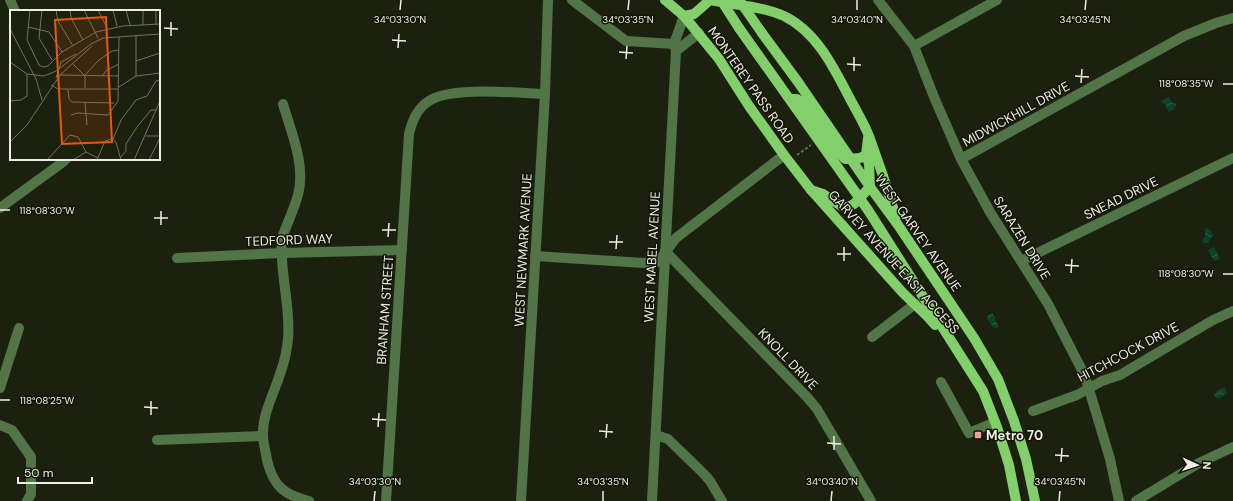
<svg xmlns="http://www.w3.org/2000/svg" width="1233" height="501" font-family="'DM Sans',sans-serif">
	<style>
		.water { fill: url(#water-waves) }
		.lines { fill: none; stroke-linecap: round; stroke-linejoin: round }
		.path { stroke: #6a6d5f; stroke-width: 2; stroke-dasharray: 3 2; stroke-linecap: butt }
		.minor { stroke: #517547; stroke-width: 10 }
		.major { stroke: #83cf6c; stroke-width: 10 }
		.major-bridge { stroke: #83cf6c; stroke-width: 10 }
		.ticks { fill: none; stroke: #edefe5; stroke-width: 1.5 }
		.poi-dot { fill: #f59b9b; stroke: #131607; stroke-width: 1.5 }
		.labels { text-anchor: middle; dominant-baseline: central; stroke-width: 3; stroke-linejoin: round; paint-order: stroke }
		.street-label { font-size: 13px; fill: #edefe5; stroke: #131607 }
		.poi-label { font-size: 13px; font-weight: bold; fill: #edefe5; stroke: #131607; text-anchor: start }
		.inset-road { fill: none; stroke: #707365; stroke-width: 1 }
		.view { fill: #e8590c; fill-opacity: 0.15; stroke: #e8590c; stroke-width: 2 }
		.inset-edge { fill: none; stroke: #edefe5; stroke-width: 2 }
		.ticks-label { font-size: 10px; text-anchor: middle; fill: #edefe5; stroke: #131607; stroke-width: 3; stroke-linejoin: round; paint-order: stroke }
	</style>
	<defs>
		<pattern id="water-waves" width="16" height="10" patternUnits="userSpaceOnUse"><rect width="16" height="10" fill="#0b432a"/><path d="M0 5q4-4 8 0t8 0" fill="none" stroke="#2f5e49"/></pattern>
	</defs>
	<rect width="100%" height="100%" fill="#1c200f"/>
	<g class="water">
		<path d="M1169 97 1172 103 1176 104 1175 109 1169 112 1165 104 1162 103 1161 101Z"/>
		<path d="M1206 228 1211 231 1213 235 1208 243H1204L1202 240 1205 237V229Z"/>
		<path d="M1214 247 1220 259 1214 261 1208 250Z"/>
		<path d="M992 313 995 317V320L999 326 997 328H994L987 319 988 315Z"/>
		<path d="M1223 388H1225L1227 393 1220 398H1216L1214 395 1218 390Z"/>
	</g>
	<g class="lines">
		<path class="path" d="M797 155 811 145"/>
		<g class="minor">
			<path d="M10 0 15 11"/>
			<path d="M572 0 626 41 674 44"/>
			<path d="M878 0 914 46 934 97 961 159 990 212 1048 304 1085 376 1110 459 1119 501"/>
			<path d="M914 46 997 0"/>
			<path d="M676 51 699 33"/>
			<path d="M283 104C291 132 306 165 298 195 294 209 287 224 282 238 279 272 291 305 288 339 287 351 284 363 280 374 274 394 262 414 263 436 263 443 266 452 267 460 273 486 284 495 309 501"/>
			<path d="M961 159 1184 36 1216 23 1233 18"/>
			<path d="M0 208 63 162 66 159"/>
			<path d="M665 251 807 397 817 409 871 501"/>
			<path d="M535 256 644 263 658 262 676 238 784 155"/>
			<path d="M177 258 281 253 402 250"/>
			<path d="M1021 261 1233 158"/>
			<path d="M872 337 915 304"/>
			<path d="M941 382 969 433 995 422"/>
			<path d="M0 388 19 328"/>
			<path d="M1033 411 1077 395 1102 381 1120 375 1213 320 1233 311"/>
			<path d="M0 425 12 430 31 457V494L27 501"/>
			<path d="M656 435 668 439 704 474 710 481 722 501"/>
			<path d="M157 440 263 436"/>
			<path d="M386 501 409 134C412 121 417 108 429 101 450 86 518 93 545 94"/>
			<path d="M521 501 545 94 548 0"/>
			<path d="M652 501 676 51 674 44 684 16"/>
			<path d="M1136 501 1199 463 1233 447"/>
		</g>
		<g class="major">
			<path d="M665 0 684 16 719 59 749 106 784 155 811 190 903 293 927 316 935 325"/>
			<path d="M710 0C734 5 761 6 784 16 815 31 832 64 847 93 854 107 863 121 869 136 879 163 888 190 896 217"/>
			<path d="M684 16 694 14 710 0"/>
			<path d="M739 28 868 210 983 391 997 427 1009 465 1016 501"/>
			<path d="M762 33 798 82 870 187 898 225 974 338 998 379 1014 421 1026 459 1035 501"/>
			<path d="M791 99H797L802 102 837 151 845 159 860 158 866 155 868 138"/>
			<path d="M811 190 823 194 843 207H848L854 204 870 187 869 164 866 155"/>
		</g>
		<g class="major-bridge">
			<path d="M721 0 739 28"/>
			<path d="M739 0 762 33"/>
		</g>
	</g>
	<path class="ticks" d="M400 10 401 0M628 10 629 0M857 10V0M1085 10 1086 0M164 28 178 29M171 36V22M392 40 406 41M398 48 399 34M619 52 633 53M626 59 627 46M847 64 861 65M854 71V57M1075 76 1089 77M1081 83 1082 69M1223 84H1233M0 210H10M154 218H168M161 225V211M382 230H396M388 237 389 223M609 242H623M616 249 617 235M837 254H851M844 261V247M1065 265 1079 266M1071 273 1072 259M1223 274H1233M0 400H10M144 407 158 408M151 415V401M372 419 386 420M378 427 379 413M599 431 613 432M606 438 607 424M827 443 841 444M834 450V436M1055 455 1069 456M1061 462 1062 448M374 501 375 491M603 501V491M831 501 832 491M1059 501 1060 491"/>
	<rect class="poi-dot" x="974" y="431" width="8" height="8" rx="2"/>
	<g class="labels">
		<g class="street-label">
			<text transform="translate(751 85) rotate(55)">MONTEREY PASS ROAD</text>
			<text transform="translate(1016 114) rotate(-29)">MIDWICKHILL DRIVE</text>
			<text transform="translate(1121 198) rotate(-26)">SNEAD DRIVE</text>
			<text transform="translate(918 233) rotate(55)">WEST GARVEY AVENUE</text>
			<text transform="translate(1022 238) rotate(58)">SARAZEN DRIVE</text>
			<text transform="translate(289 240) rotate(-2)">TEDFORD WAY</text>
			<text transform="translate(523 250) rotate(-87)">WEST NEWMARK AVENUE</text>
			<text transform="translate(652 257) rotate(-87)">WEST MABEL AVENUE</text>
			<text transform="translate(894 262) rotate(48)">GARVEY AVENUE EAST ACCESS</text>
			<text transform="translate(385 310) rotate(-86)">BRANHAM STREET</text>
			<text transform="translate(1128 352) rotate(-28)">HITCHCOCK DRIVE</text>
			<text transform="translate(788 359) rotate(46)">KNOLL DRIVE</text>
		</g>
		<g class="poi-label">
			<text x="986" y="435">Metro 70</text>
		</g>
	</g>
	<g transform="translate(10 10)">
		<rect width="150" height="150" fill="#1c200f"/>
		<path class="inset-road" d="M20 0 17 30 29 55 33 57 38 56 52 42 86 22 113 16 150 14M32 0 29 28 42 50M46 0 48 11 63 36M60 0 61 8 73 30M74 0 88 28M88 0 97 18M103 0 107 16M116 0 120 15M133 0V15M146 0V15M18 17 39 22 52 42M0 19 26 69 32 90M126 26V66M126 51 150 43M0 52 17 64 34 66 46 61 81 34 93 28 150 24M63 54 75 66V78M50 65 109 66M74 66 89 50 102 41 109 40M92 66 97 60 109 54M46 68 51 52 66 44M41 75 48 79H108M109 77 126 66 150 63M58 79 59 89 62 92 104 93M0 91 11 90 17 86V64M75 92 77 115M61 105 68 103 98 105 108 91 109 27M136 126H150M103 129 111 110 126 90 137 86 146 71 150 70M0 132 17 115 50 65 82 36M110 148 116 141V134L127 117 141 100H147M37 150 60 125 68 127 76 142M63 150 76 142 88 148M87 150 95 131 102 129 106 132 111 150M124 150 150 91M139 150 150 128"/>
		<path class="view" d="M96 7 102 132 52 134 45 10Z"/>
		<rect width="150" height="150" class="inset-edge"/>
	</g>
	<g class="ticks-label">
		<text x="400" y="23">34°03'30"N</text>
		<text x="628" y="23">34°03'35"N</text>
		<text x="857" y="23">34°03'40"N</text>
		<text x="1085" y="23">34°03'45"N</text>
		<text x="1186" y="87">118°08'35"W</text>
		<text x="47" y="214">118°08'30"W</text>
		<text x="1186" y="277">118°08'30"W</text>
		<text x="47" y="404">118°08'25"W</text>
		<text x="375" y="485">34°03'30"N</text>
		<text x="603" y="485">34°03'35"N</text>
		<text x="832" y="485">34°03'40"N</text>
		<text x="1060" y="485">34°03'45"N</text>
	</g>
	<g transform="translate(1197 465) rotate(93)" stroke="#131607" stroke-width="3" paint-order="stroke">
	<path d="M0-3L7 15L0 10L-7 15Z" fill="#edefe5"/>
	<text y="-6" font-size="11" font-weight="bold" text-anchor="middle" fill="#edefe5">N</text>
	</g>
	<path d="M18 477v6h74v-6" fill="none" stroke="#edefe5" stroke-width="2"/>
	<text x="24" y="477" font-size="12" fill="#edefe5" stroke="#131607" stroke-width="3" paint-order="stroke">50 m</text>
</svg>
